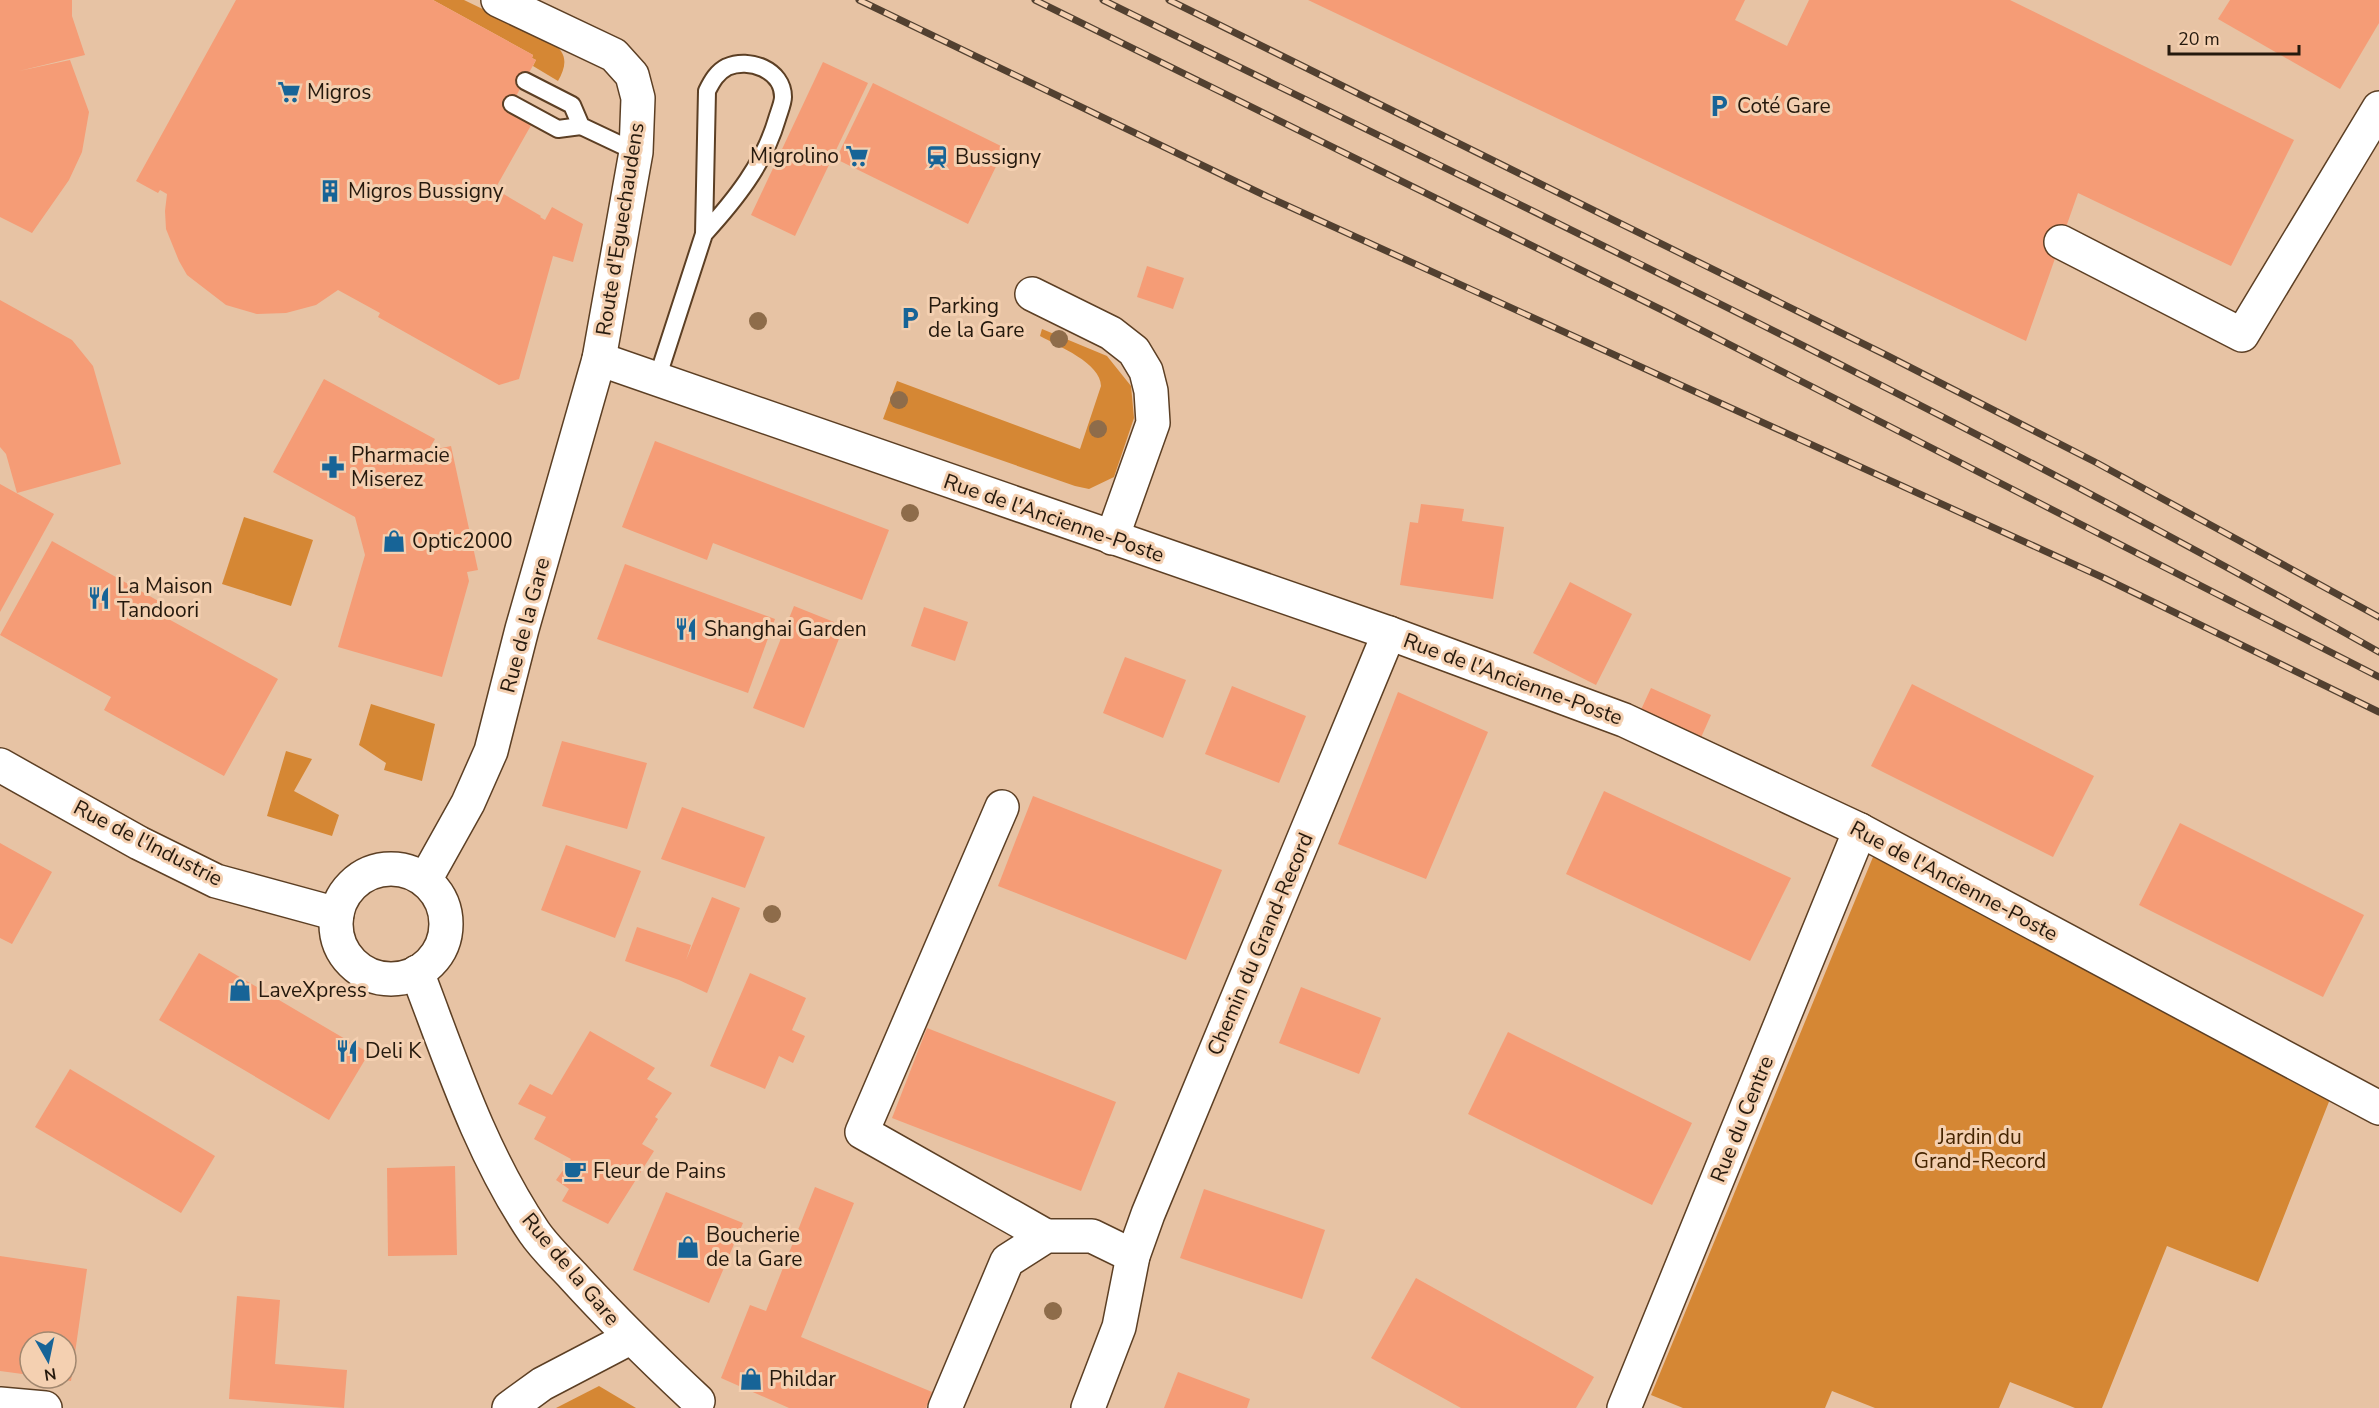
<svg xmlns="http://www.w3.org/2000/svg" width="2379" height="1408" font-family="'Nunito Sans',sans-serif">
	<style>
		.green { fill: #d58734 }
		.building { fill: #f59c76 }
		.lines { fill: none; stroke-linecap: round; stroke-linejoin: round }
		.service-casing { stroke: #5c3f24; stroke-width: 20 }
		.minor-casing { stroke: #5c3f24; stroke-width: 36 }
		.tertiary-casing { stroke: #5c3f24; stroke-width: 36 }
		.service { stroke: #fff; stroke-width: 16 }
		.minor { stroke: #fff; stroke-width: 33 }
		.tertiary { stroke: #fff; stroke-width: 33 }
		.rail-casing { stroke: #524030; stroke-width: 7 }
		.rail { stroke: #f4d0b1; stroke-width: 4.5; stroke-dasharray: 14; stroke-linecap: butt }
		.tree { fill: #8e6c4a }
		.labels { text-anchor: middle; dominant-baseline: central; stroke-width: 6; stroke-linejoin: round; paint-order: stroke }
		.poi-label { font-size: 21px; fill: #25190d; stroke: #f4d0b1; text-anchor: start }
		.street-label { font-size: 21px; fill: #25190d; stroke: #f4d0b1 }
		.park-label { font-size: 21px; fill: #452400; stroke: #f4d0b1 }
	</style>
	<rect width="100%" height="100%" fill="#e7c3a4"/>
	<g class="green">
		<path d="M433 0H464L551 42C568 53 567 65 558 81L533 66 536 60 532 58 533 55Z"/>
		<path d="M1042 329 1107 356 1131 386 1134 418 1114 477 1089 489 1075 486 883 419 897 381 1080 449 1101 386C1101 363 1058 346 1040 336Z"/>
		<path d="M244 517 313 540 291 606 222 584Z"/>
		<path d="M371 704 435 724 422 781 384 770 386 763 359 745Z"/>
		<path d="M286 751 312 759 294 791 339 815 332 836 267 816Z"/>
		<path d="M1873 857 2332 1094 2258 1282 2167 1246 2102 1408H2075L2010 1382 1999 1408H1875L1832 1391 1825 1408H1683L1651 1395Z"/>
		<path d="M599 1386 636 1408H556Z"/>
	</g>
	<g class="building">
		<path d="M0 0H72V16L85 55 19 71 70 60 89 112 82 152 69 180 32 233 0 217Z"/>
		<path d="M236 0H433L533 55 532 58 536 60 510 107 534 120 495 189 541 216 540 217 545 220 552 207 583 224 573 262 553 256 519 379 499 385 378 317 380 313 338 290 316 305 286 313 257 314 226 305 187 275 179 261 166 229 165 211 167 194 160 190 158 193 136 181Z"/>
		<path d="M1308 0H1745L1735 20 1787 46 1809 0H2010L2294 140 2231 266 2078 193 2026 341Z"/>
		<path d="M2230 0H2379V23L2340 89 2218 19Z"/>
		<path d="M823 62 868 83 795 236 751 215Z"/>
		<path d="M873 83 1005 148 968 224 836 159Z"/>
		<path d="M1147 266 1184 278 1173 309 1137 297Z"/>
		<path d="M0 300 72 340 93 366 121 464 17 493 6 454 0 447Z"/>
		<path d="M324 379 435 439 428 451 451 446 478 570 467 572 469 581 442 677 338 647 365 555 355 517 273 472Z"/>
		<path d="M655 441 889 530 862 600 713 543 707 560 622 527Z"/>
		<path d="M0 484 54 514 0 612Z"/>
		<path d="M1421 504 1464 509 1462 521 1504 527 1493 599 1400 585 1410 522 1418 523Z"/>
		<path d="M52 541 169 607 163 616 278 679 224 776 104 710 111 697 0 635Z"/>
		<path d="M625 564 775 619 748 693 597 639Z"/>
		<path d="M1570 582 1632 614 1596 685 1533 653Z"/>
		<path d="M794 606 844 626 804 728 753 708Z"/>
		<path d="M924 607 968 622 955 661 911 646Z"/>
		<path d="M1125 657 1186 680 1163 738 1103 713Z"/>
		<path d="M1912 684 2094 776 2053 857 1871 766Z"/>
		<path d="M1232 686 1306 716 1279 783 1205 754Z"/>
		<path d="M1651 688 1711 715 1699 742 1639 714Z"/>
		<path d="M1398 692 1488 732 1426 879 1338 844Z"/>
		<path d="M562 741 647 763 627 829 542 806Z"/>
		<path d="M1604 791 1791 878 1750 961 1566 874Z"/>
		<path d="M1033 796 1222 870 1186 960 998 886Z"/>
		<path d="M682 807 765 837 745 888 661 859Z"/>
		<path d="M2180 823 2364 915 2323 997 2139 905Z"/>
		<path d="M0 843 52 872 12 944 0 938Z"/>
		<path d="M566 845 641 871 615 938 541 910Z"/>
		<path d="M712 897 740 908 707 993 679 980 625 961 637 927 691 945 686 960Z"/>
		<path d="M199 953 369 1053 329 1120 159 1020Z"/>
		<path d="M750 973 806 998 792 1030 805 1036 793 1063 779 1056 765 1089 710 1066Z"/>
		<path d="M1301 987 1381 1018 1359 1074 1279 1043Z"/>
		<path d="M927 1028 1116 1102 1081 1191 892 1118Z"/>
		<path d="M590 1031 655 1068 647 1079 672 1093 655 1117 658 1119 642 1144 654 1151 608 1224 562 1201 569 1189 556 1180 571 1159 534 1139 546 1117 518 1104 530 1084 552 1095Z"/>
		<path d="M1508 1032 1692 1123 1652 1205 1468 1114Z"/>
		<path d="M70 1069 215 1156 181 1213 35 1127Z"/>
		<path d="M455 1166 457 1255 388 1256 387 1168Z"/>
		<path d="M815 1187 854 1203 801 1337 932 1392 926 1408H789L721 1378 750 1305 766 1311Z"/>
		<path d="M1204 1189 1325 1230 1302 1299 1180 1258Z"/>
		<path d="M666 1192 743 1223 709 1303 633 1270Z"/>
		<path d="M0 1256 87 1269 71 1381 66 1380V1342H30V1375L0 1371Z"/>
		<path d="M1416 1278 1594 1377 1576 1408H1461L1371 1358Z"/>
		<path d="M237 1296 280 1300 275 1364 347 1370 344 1408 229 1399Z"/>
		<path d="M1178 1372 1250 1399 1247 1408H1164Z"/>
	</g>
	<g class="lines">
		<g class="service-casing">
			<g id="service">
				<path d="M525 81 572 105 581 126 636 152"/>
				<path d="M512 104 558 129 581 126"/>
				<path d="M657 379 704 234 707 91C712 81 717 72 727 67 749 57 783 70 783 97 783 103 779 112 777 119 764 164 735 200 704 234"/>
			</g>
		</g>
		<g class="minor-casing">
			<g id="minor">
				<path d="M2061 242 2242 335 2379 108"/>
				<path d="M1032 294 1111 333 1134 351 1146 371 1151 391 1153 423 1112 538"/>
				<path d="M599 359 1389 633 1624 720 1860 830 2379 1108"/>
				<path d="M1002 807 862 1132 1046 1236"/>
				<path d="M425 880 468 803 491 751 522 629 599 359 636 152 638 98 632 75 614 55 498 0"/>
				<path d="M0 1404 45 1408"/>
				<path d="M509 1408 542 1384 630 1338"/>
				<path d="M945 1408 1007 1261 1046 1236H1092L1133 1256"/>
				<path d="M1088 1408 1119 1327 1133 1256 1148 1214 1389 633"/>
				<path d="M1624 1408 1860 830"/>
			</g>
		</g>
		<g class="tertiary-casing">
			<g id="tertiary">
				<path d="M0 765 139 843 216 881 337 914"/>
				<circle cx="391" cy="924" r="55"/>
				<path d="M417 972C451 1061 480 1152 534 1232 545 1248 560 1262 573 1276 614 1321 654 1360 698 1401"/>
			</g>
		</g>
		<use href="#service" class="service"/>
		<use href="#minor" class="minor"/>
		<use href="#tertiary" class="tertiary"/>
		<g class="rail-casing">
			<g id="rail">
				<path d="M859 0 1266 196 2104 578 2379 712"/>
				<path d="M1035 0 1664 311 2379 677"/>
				<path d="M1103 0C1531 211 1963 416 2379 652"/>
				<path d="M1169 0 1888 356 2097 463 2379 617"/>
			</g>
		</g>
		<use href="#rail" class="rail"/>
	</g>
	<g class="tree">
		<circle cx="758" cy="321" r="9"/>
		<circle cx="1059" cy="339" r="9"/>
		<circle cx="899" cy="400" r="9"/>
		<circle cx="1098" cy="429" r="9"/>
		<circle cx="910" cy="513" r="9"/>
		<circle cx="772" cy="914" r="9"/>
		<circle cx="1053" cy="1311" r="9"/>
	</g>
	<defs>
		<g id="supermarket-bare" transform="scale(1.8)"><path d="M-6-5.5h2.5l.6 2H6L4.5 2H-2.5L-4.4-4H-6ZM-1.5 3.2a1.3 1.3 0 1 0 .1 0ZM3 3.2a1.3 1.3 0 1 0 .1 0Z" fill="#176497" stroke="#f4d0b1" stroke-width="2.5" paint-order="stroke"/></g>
		<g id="parking-bare" transform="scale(1.8)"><path d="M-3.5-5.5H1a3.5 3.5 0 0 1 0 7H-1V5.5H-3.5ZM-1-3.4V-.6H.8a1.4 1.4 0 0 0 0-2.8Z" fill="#176497" stroke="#f4d0b1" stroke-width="2.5" paint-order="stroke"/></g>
		<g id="station-bare" transform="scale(1.8)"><path d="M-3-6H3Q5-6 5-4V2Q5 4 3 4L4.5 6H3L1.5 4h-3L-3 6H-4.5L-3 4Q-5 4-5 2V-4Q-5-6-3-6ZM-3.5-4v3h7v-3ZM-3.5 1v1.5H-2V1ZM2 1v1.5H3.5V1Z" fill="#176497" stroke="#f4d0b1" stroke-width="2.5" paint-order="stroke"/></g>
		<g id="building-bare" transform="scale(1.8)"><path d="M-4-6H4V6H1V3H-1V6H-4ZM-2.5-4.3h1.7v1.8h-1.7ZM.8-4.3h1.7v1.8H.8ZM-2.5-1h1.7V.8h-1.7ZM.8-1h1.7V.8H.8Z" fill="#176497" stroke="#f4d0b1" stroke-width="2.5" paint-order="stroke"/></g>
		<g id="pharmacy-bare" transform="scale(1.8)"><path d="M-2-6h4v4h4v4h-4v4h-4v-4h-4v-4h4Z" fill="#176497" stroke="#f4d0b1" stroke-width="2.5" paint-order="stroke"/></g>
		<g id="shop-bare" transform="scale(1.8)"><path d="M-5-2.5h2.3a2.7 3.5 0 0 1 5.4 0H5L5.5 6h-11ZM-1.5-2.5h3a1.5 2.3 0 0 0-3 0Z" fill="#176497" stroke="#f4d0b1" stroke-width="2.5" paint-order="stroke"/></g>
		<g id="restaurant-bare" transform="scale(1.8)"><path d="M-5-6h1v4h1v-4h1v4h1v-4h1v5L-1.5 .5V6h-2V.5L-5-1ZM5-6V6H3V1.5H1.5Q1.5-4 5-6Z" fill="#176497" stroke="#f4d0b1" stroke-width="2.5" paint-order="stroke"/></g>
		<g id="cafe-bare" transform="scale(1.8)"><path d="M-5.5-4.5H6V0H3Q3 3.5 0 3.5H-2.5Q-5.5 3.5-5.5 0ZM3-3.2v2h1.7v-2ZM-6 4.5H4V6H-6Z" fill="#176497" stroke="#f4d0b1" stroke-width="2.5" paint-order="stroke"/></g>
	</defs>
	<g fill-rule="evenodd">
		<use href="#supermarket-bare" x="289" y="92"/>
		<use href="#parking-bare" x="1719" y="106"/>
		<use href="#supermarket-bare" x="857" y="156"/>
		<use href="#station-bare" x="937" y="157"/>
		<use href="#building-bare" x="330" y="191"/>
		<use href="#parking-bare" x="910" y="318"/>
		<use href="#pharmacy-bare" x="333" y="467"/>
		<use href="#shop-bare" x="394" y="541"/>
		<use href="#restaurant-bare" x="99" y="598"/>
		<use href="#restaurant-bare" x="686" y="629"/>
		<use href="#shop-bare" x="240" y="990"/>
		<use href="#restaurant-bare" x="347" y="1051"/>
		<use href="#cafe-bare" x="575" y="1171"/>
		<use href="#shop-bare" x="688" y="1247"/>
		<use href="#shop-bare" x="751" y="1379"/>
	</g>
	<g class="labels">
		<g class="poi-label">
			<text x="307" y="92">Migros</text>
			<text x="1737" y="106">Coté Gare</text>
			<text x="839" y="156" text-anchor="end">Migrolino</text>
			<text x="955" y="157">Bussigny</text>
			<text x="348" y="191">Migros Bussigny</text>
			<text x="928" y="306">Parking<tspan x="928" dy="24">de la Gare</tspan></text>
			<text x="351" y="455">Pharmacie<tspan x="351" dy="24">Miserez</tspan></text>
			<text x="412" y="541">Optic2000</text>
			<text x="117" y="586">La Maison<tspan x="117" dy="24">Tandoori</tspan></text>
			<text x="704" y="629">Shanghai Garden</text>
			<text x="258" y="990">LaveXpress</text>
			<text x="365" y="1051">Deli K</text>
			<text x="593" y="1171">Fleur de Pains</text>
			<text x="706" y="1235">Boucherie<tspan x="706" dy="24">de la Gare</tspan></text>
			<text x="769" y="1379">Phildar</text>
		</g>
		<g class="street-label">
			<text transform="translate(620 229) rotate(-81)">Route d'Eguechaudens</text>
			<text transform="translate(1054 518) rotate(19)">Rue de l'Ancienne-Poste</text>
			<text transform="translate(525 625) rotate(-75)">Rue de la Gare</text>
			<text transform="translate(1513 679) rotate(20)">Rue de l'Ancienne-Poste</text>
			<text transform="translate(148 843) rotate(27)">Rue de l'Industrie</text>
			<text transform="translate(1954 881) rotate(28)">Rue de l'Ancienne-Poste</text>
			<text transform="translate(1260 944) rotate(-67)">Chemin du Grand-Record</text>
			<text transform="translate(1742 1119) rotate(-68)">Rue du Centre</text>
			<text transform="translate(571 1269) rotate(50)">Rue de la Gare</text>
		</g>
		<g class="park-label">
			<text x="1980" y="1137">Jardin du<tspan x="1980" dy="24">Grand-Record</tspan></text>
		</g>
	</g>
	<g transform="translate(48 1360) rotate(171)"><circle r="28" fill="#f4d0b1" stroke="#a1876f" stroke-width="1.5"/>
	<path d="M0-4.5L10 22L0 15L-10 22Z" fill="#176497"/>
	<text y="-9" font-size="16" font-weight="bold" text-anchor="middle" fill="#25190d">N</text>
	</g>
	<path d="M2169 45v9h130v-9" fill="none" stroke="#25190d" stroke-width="3"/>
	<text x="2178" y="45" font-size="18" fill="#25190d" stroke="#f4d0b1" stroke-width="4.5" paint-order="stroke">20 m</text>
</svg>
